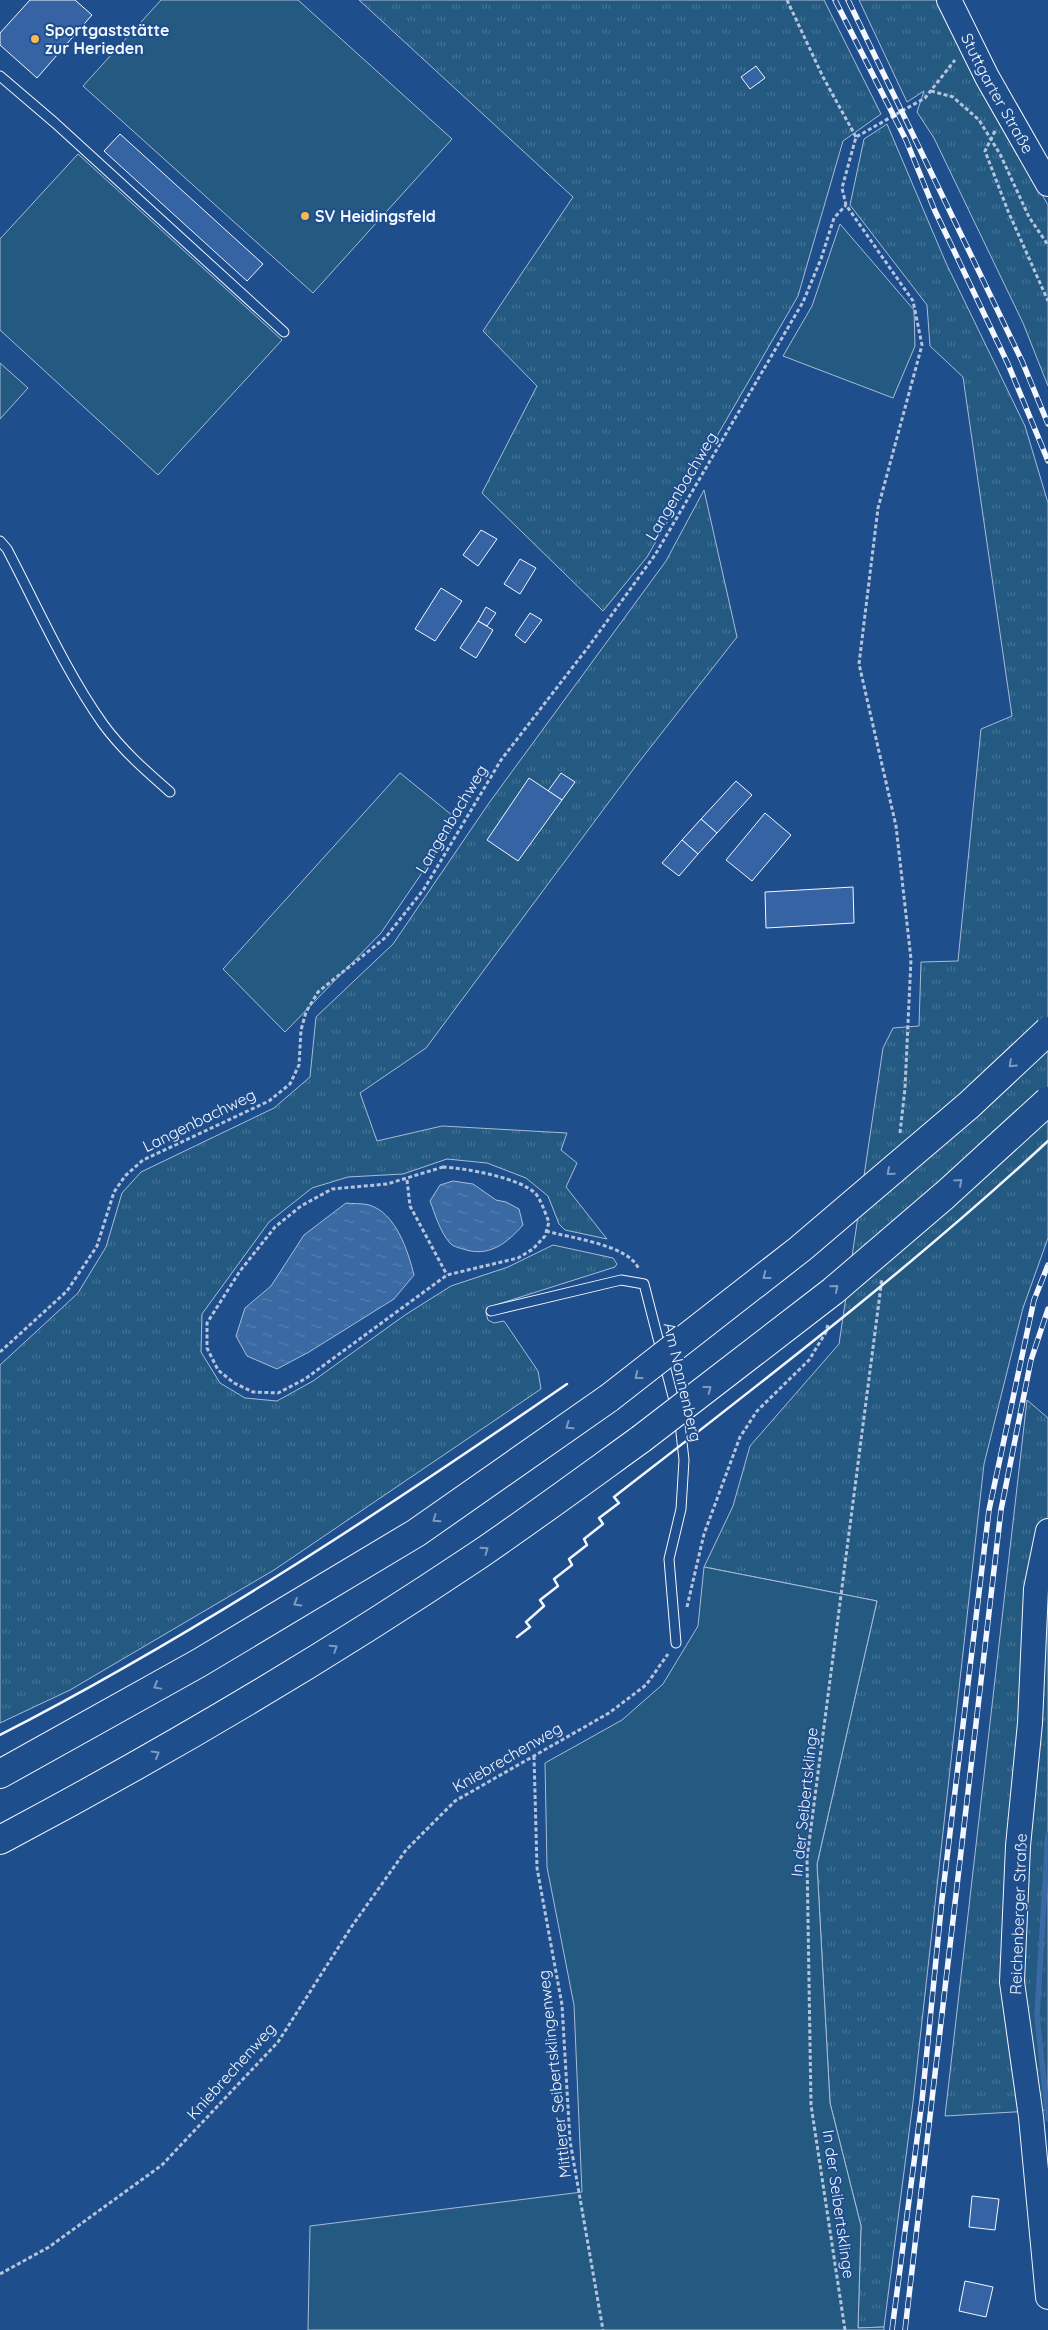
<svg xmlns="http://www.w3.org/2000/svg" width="1048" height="2330" font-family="Quicksand,sans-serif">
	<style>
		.grass { fill: url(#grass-tufts); stroke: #a8bbd7 }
		.garden { fill: #245a82; stroke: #a8bbd7 }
		.water { fill: url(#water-ripples); stroke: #a8bbd7 }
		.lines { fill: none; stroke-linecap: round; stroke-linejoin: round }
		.stream { stroke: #3b69a3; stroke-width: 5.5 }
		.building { fill: #3563a3; stroke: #f2f6ff }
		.service-casing { stroke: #f2f6ff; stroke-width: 11 }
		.secondary-casing { stroke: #f2f6ff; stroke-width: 26 }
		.motorway-casing { stroke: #f2f6ff; stroke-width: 30 }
		.path { stroke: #b3c4dc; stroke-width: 3; stroke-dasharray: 4 2.5; stroke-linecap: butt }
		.service { stroke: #1f4e8c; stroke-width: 9 }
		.secondary { stroke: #1f4e8c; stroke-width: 24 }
		.motorway { stroke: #1f4e8c; stroke-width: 28 }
		.rail-casing { stroke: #f2f6ff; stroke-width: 5.5 }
		.rail { stroke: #1f4e8c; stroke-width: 4; stroke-dasharray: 11; stroke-linecap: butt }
		.motorway-bridge-casing { stroke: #f2f6ff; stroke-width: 30; stroke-linecap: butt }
		.motorway-bridge { stroke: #1f4e8c; stroke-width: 28 }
		.wall { stroke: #f2f6ff; stroke-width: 2.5 }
		.oneway { stroke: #7e9ac0 }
		.poi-dot { fill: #ffb74d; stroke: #1f4e8c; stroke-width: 2 }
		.labels { text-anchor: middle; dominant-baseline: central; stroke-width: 4; stroke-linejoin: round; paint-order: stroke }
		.poi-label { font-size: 16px; font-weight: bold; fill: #f2f6ff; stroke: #1f4e8c; text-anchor: start }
		.street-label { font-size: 16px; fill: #f2f6ff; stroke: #1f4e8c }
	</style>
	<defs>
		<pattern id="grass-tufts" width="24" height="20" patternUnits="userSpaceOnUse" patternTransform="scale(1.25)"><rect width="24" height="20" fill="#245a82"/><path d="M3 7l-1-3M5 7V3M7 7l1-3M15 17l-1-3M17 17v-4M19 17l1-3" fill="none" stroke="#447295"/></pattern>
		<pattern id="water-ripples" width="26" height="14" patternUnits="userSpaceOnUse" patternTransform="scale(1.25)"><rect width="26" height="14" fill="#3b69a3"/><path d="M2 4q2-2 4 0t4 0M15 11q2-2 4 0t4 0" fill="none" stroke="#587fb1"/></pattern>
	</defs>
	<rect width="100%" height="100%" fill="#1f4e8c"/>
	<g class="grass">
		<path d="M359 0H824L881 114 843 141 798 296 647 557 603 611 482 493 537 386 483 331 573 197Z"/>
		<path d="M859 0H936L988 100 1048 205V386L1023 323 934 138 917 112 924 91 907 102Z"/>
		<path d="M887 124 946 263 1025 426 1048 503V1238L1023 1308 984 1464 913 2102 884 2327 858 2328 861 2226 830 2103 817 1864 877 1601 704 1567 733 1506 750 1446 839 1344 883 1048 893 1028 919 1026 921 962 958 961 981 729 1012 716 963 377 930 346 927 305 850 205 864 139Z"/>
		<path d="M704 490 737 637 635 767 426 1048 360 1093 377 1141 442 1126 567 1133 561 1150 577 1163 566 1187 607 1239 565 1230 559 1224 548 1196 526 1178 487 1163 447 1159 403 1174 348 1177 312 1188 269 1222 202 1314 201 1352 220 1383 245 1398 277 1401 313 1381 405 1315 451 1286 508 1267 553 1245 613 1258 617 1264 615 1267 489 1307 486 1313 488 1320 494 1323 504 1321 538 1371 541 1389 274 1570 70 1690 0 1723V1365L78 1293 106 1247 122 1193 141 1172 274 1108 310 1077 316 1017 393 944 489 803 666 561Z"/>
		<path d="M1027 1400 1048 1418V2110L945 2116Z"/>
	</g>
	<g class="garden">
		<path d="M161 0H298L452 139 313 293 83 86Z"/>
		<path d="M78 154 282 340 158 475 0 330V239Z"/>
		<path d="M840 224 914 310 915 346 893 398 783 356 812 306Z"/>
		<path d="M0 363 28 388 0 419Z"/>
		<path d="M400 773 458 820 381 933 285 1032 223 969Z"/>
		<path d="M704 1567 877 1601 817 1864 830 2103 861 2226 858 2328 884 2327V2330H308L310 2226 582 2192 574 2005 547 1867 545 1763 622 1720 663 1684 698 1626Z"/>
	</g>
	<g class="water">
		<path d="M453 1181 473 1184 496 1200 506 1202 519 1209 523 1225C507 1243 489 1258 463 1249 459 1248 452 1246 450 1243 440 1232 435 1214 430 1201L440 1185Z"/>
		<path d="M346 1203C353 1204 362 1203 369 1205 396 1213 408 1251 414 1275L394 1299 309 1352 277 1369 247 1356 236 1336 245 1308 271 1286 304 1235Z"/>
	</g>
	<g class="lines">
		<path class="stream" d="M1048 1835 1037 2016 1048 2119"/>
	</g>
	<g class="building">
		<path d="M30 0H75L92 15 37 78 0 45V33Z"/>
		<path d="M756 66 765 78 750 89 741 77Z"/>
		<path d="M120 134 263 264 247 281 104 151Z"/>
		<path d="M481 530 497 539 478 566 463 555Z"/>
		<path d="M520 559 536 568 520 594 504 584Z"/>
		<path d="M441 588 462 601 435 641 415 629Z"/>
		<path d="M486 607 496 613 487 626 478 621Z"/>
		<path d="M530 613 542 620 525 643 515 635Z"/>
		<path d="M478 621 493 630 476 658 460 648Z"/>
		<path d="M561 773 575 782 562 800 548 791Z"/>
		<path d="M529 778 562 800 518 861 487 840Z"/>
		<path d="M736 781 752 795 717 833 701 819Z"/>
		<path d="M765 813 791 835 752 881 726 860Z"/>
		<path d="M701 819 717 833 698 854 682 840Z"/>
		<path d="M682 840 698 854 679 876 662 863Z"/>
		<path d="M853 887 854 923 766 928 765 892Z"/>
		<path d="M972 2196 999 2199 995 2230 969 2227Z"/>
		<path d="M965 2281 993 2287 986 2317 959 2311Z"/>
	</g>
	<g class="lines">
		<g class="service-casing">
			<g id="service">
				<path d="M0 76 55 123 284 332"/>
				<path d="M0 541 7 549C38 608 65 670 103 724 122 750 146 771 170 792"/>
				<path d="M491 1311 621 1280 644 1284 680 1424 684 1460 681 1509 669 1559 676 1643"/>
			</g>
		</g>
		<g class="secondary-casing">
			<g id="secondary">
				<path id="s1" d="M949 0 987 77 1048 184"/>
				<path d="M1048 1531 1036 1589 1030 1723 1018 1846 1012 1982 1031 2117 1048 2297"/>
			</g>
		</g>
		<g class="motorway-casing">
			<g id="motorway">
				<path d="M0 1774 199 1663 416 1533 609 1398"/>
				<path d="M0 1840C164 1753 325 1658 480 1554 534 1517 587 1478 641 1439"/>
			</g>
		</g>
		<g class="path">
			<path d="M787 0 823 77 856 137"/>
			<path d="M931 91 953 97 979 120 1000 154 1029 217 1048 245"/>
			<path d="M995 131 985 151 1008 211 1048 301"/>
			<path d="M900 1133 905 1088 911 959 896 826 859 664 878 508 922 345 913 301 846 205 842 188 856 137 925 98 955 60"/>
			<path d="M443 1167C465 1168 521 1178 536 1194 542 1202 545 1213 549 1222L545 1236 533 1249 518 1258 447 1275 305 1379 278 1393 253 1392 234 1383 218 1370 207 1348V1323L240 1271 275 1227 301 1206 332 1189 387 1184Z"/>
			<path d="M407 1180 410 1206 447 1275"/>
			<path d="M546 1231C570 1238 631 1245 639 1270"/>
			<path d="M0 1352 67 1291 97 1246 114 1192 125 1176 143 1160 269 1101 290 1084 299 1065 301 1030 306 1012 318 992 386 937 424 889 501 760 589 646 655 555 803 302 821 259 834 218 846 205"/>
			<path d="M687 1607 704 1534 740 1437 757 1411 809 1360 826 1332 828 1324"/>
			<path d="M534 1756 537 1868 562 2005 570 2141 603 2330"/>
			<path d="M0 2274 49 2247 162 2165 278 2042 352 1926 406 1850 455 1801 609 1713 646 1685 668 1654"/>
			<path d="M845 2330 811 2105 807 1858 882 1278"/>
		</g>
		<use href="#service" class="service"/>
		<use href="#secondary" class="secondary"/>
		<use href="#motorway" class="motorway"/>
		<g class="rail-casing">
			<g id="rail">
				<path d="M835 0 906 140 935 211 1008 364 1048 461"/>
				<path d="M848 0 1022 361 1048 424"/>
				<path d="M892 2330 922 2101 942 1899 989 1510 1034 1300 1048 1265"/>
				<path d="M905 2330 1001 1510 1031 1360 1048 1309"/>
			</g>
		</g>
		<use href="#rail" class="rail"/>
		<g class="motorway-bridge-casing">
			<g id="motorway-bridge">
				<path d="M609 1398 800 1249 969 1105 1048 1031"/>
				<path d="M641 1439 833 1291 945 1195 1048 1101"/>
			</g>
		</g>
		<use href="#motorway-bridge" class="motorway-bridge"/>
		<g class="wall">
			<path d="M517 1637 530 1627 526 1622 544 1606 540 1600 558 1586 554 1579 572 1565 569 1559 587 1545 584 1539 603 1524 599 1518 619 1503 614 1497C762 1382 911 1268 1048 1141"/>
			<path d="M0 1735C198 1633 384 1510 567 1384"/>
		</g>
	</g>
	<defs><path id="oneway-chevron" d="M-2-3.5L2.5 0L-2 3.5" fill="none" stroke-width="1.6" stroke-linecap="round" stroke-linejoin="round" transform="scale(1.25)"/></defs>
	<g class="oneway">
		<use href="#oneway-chevron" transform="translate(1012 1064) rotate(137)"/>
		<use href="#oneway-chevron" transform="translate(890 1172) rotate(139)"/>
		<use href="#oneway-chevron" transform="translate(959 1182) rotate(-42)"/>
		<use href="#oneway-chevron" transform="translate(766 1276) rotate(142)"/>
		<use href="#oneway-chevron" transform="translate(835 1288) rotate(-40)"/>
		<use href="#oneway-chevron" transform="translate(638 1376) rotate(142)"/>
		<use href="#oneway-chevron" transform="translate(708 1389) rotate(-37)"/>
		<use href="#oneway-chevron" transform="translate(569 1426) rotate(145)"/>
		<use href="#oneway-chevron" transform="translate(436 1519) rotate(145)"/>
		<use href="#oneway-chevron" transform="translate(485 1550) rotate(-35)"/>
		<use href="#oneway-chevron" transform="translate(297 1603) rotate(149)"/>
		<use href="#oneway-chevron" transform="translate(334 1648) rotate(-33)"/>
		<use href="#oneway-chevron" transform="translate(157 1686) rotate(151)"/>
		<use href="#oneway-chevron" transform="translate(156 1754) rotate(-30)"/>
	</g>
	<g class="poi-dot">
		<circle cx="35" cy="39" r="5"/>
		<circle cx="305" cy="216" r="5"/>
	</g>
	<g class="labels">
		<g class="poi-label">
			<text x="45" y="30">Sportgaststätte<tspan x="45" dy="18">zur Herieden</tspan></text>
			<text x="315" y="216">SV Heidingsfeld</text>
		</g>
		<g class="street-label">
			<text stroke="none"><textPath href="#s1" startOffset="105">Stuttgarter Straße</textPath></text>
			<text transform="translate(681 486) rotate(-59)">Langenbachweg</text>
			<text transform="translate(451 819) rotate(-59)">Langenbachweg</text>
			<text transform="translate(199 1120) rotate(-26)">Langenbachweg</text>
			<text transform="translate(683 1382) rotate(77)">Am Nonnenberg</text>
			<text transform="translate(507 1757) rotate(-30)">Kniebrechenweg</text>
			<text transform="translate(804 1802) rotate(-84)">In der Seibertsklinge</text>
			<text transform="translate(1018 1914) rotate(-88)">Reichenberger Straße</text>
			<text transform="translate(231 2071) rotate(-48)">Kniebrechenweg</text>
			<text transform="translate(554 2074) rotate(-96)">Mittlerer Seibertsklingenweg</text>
			<text transform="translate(839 2204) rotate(82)">In der Seibertsklinge</text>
		</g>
	</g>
</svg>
